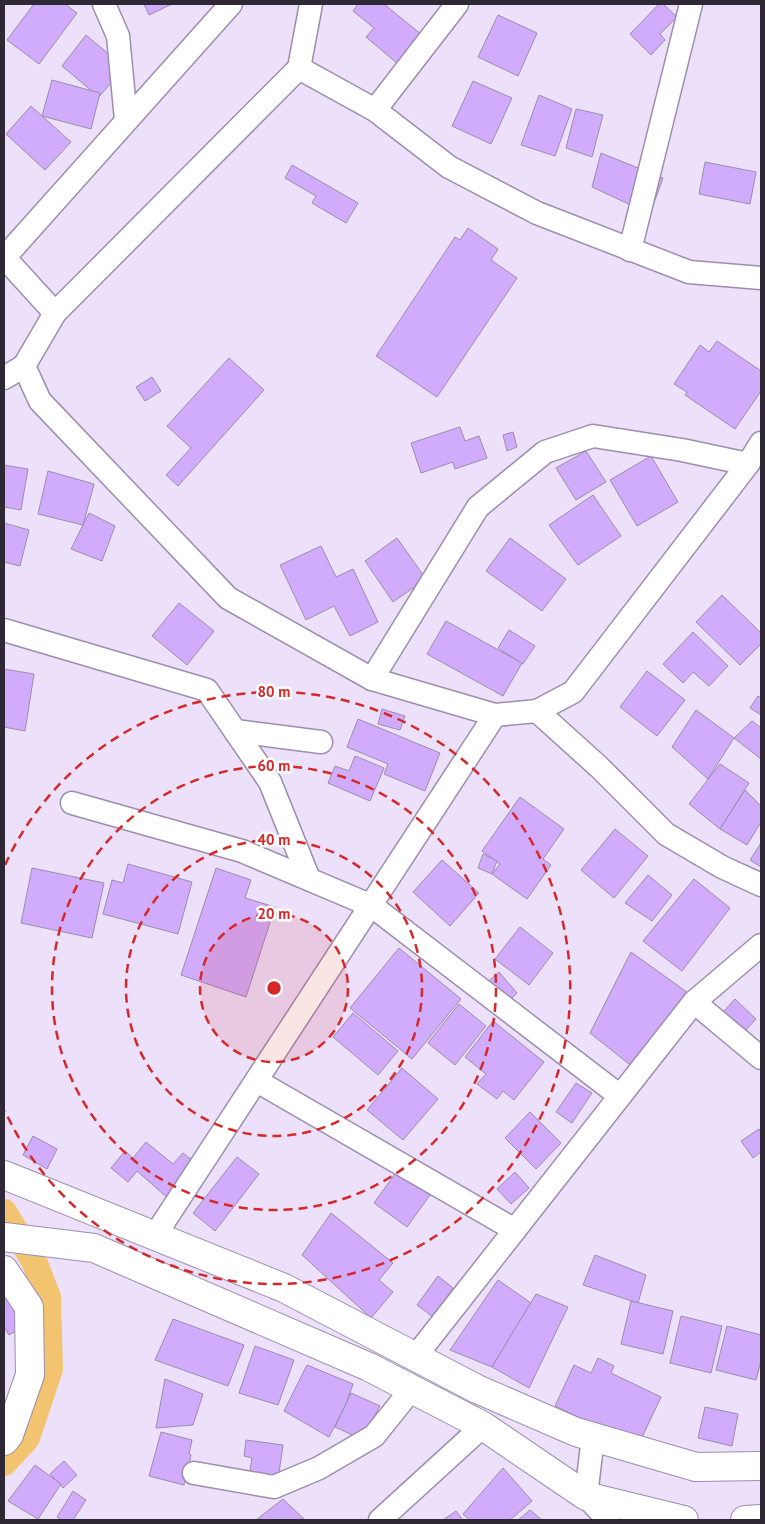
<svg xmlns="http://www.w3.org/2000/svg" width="765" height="1524" font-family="'PT Sans',sans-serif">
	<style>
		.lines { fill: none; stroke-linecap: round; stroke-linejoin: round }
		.canal { stroke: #f3c46f; stroke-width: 26 }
		.building { fill: #d2acfc; stroke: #9b8dab }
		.minor-casing { stroke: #9c8ead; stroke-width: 25 }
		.secondary-casing { stroke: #9c8ead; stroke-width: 30 }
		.minor { stroke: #fff; stroke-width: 22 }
		.secondary { stroke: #fff; stroke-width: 28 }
		.ring { fill: none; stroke: #d62828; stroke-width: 2.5; stroke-dasharray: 9 6 }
		.centre { fill: #d62828; stroke: #fff; stroke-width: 2.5 }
		.ring-label { font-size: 15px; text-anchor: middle; font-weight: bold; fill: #d62828; stroke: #fff; stroke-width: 5; stroke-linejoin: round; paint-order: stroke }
	</style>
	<rect width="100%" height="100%" fill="#ece0fb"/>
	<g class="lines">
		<path class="canal" d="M4 1212 34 1261 48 1297 50 1369 27 1438 4 1463"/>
	</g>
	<g class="building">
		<path d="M34 4H65L77 13 39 64 7 40Z"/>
		<path d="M144 4H172L149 15Z"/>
		<path d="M358 4H384L422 35 398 64 366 37 374 28 353 11Z"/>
		<path d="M659 4H663L677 17 660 34 665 40 651 55 630 34Z"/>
		<path d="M498 15 537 33 518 76 478 57Z"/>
		<path d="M86 35 124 67 99 97 62 66Z"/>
		<path d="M52 80 100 93 91 129 42 116Z"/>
		<path d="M473 81 512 98 491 144 452 126Z"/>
		<path d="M539 95 572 109 555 156 521 145Z"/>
		<path d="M31 106 71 142 45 170 6 134Z"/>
		<path d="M576 109 603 115 592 157 566 148Z"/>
		<path d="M601 153 663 178 650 214 592 187Z"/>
		<path d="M705 162 756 172 750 204 699 194Z"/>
		<path d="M292 165 358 203 346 223 312 203 316 196 285 178Z"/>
		<path d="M468 228 498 249 491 260 517 278 437 397 376 356 455 237 460 240Z"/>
		<path d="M717 341 761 371V391L735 429 685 395 687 392 674 384 700 345 709 352Z"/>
		<path d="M229 358 264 390 178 486 166 475 191 448 167 426Z"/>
		<path d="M152 377 161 391 145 401 136 387Z"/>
		<path d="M460 427 465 441 479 436 487 458 455 469 453 462 421 473 411 443Z"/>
		<path d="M513 432 517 447 507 451 503 435Z"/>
		<path d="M586 451 606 482 576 500 556 468Z"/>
		<path d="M651 456 678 502 637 526 610 480Z"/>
		<path d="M4 465 28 469 21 510 4 507Z"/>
		<path d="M48 471 94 484 83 525 38 514Z"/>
		<path d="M593 495 621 536 578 565 549 525Z"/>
		<path d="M89 513 115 526 102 561 71 549Z"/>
		<path d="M4 523 29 530 20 566 4 562Z"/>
		<path d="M397 538 426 579 393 602 365 561Z"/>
		<path d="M510 538 566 579 542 611 486 571Z"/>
		<path d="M321 546 336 577 353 569 378 622 350 636 334 606 306 620 280 565Z"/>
		<path d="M722 595 761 633V644L740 665 696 622Z"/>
		<path d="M179 603 214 631 187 665 152 636Z"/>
		<path d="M446 621 522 663 503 696 427 654Z"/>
		<path d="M509 630 535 646 523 664 498 648Z"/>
		<path d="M693 632 728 666 709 686 693 672 683 683 663 664Z"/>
		<path d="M4 669 34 674 25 731 4 727Z"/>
		<path d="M647 671 685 700 657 736 620 707Z"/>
		<path d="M758 696 761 698V715L750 708Z"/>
		<path d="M382 709 405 716 400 730 378 724Z"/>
		<path d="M696 710 734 738 708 779 672 747Z"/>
		<path d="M358 719 440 753 425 791 384 774 388 764 347 747Z"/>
		<path d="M752 721 761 728V759L734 738Z"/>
		<path d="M355 756 384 768 370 801 328 783 335 766 349 771Z"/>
		<path d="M720 764 749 783 720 829 689 804Z"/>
		<path d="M745 790 761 806V822L747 845 720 829Z"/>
		<path d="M520 797 564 829 543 859 551 865 527 899 492 874 500 864 482 851Z"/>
		<path d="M615 829 648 856 614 898 581 870Z"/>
		<path d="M761 843V867L750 860Z"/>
		<path d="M483 854 497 861 492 874 478 868Z"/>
		<path d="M442 860 479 893 450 926 413 892Z"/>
		<path d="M128 864 192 882 178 934 103 914 112 880 123 883Z"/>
		<path d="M32 868 104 883 92 938 21 923Z"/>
		<path d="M216 868 251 880 245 898 275 907 246 997 181 975Z"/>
		<path d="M648 875 672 895 652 921 625 903Z"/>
		<path d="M694 879 730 908 682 971 643 941Z"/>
		<path d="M520 927 553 953 529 985 495 959Z"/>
		<path d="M399 948 461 999 412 1059 350 1008Z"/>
		<path d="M631 952 691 995 634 1068 590 1033Z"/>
		<path d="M499 972 517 993 508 1002 489 981Z"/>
		<path d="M735 999 756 1019 744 1032 723 1012Z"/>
		<path d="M459 1004 486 1026 455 1065 428 1043Z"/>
		<path d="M353 1013 398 1051 378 1075 333 1037Z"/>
		<path d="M493 1021 544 1062 514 1100 503 1091 497 1099 477 1084 486 1074 465 1057Z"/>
		<path d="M402 1068 438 1099 403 1140 367 1110Z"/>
		<path d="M576 1083 592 1093 572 1123 556 1112Z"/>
		<path d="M530 1112 561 1143 536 1169 505 1138Z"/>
		<path d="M759 1129 761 1132V1152L753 1158 741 1141Z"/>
		<path d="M33 1136 57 1149 47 1169 23 1155Z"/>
		<path d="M146 1142 173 1164 183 1153 199 1166 170 1200 137 1171 128 1182 111 1168 125 1151 133 1158Z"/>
		<path d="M237 1157 259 1174 215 1231 193 1213Z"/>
		<path d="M397 1171 430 1195 407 1227 374 1203Z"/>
		<path d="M515 1172 529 1188 511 1204 497 1189Z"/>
		<path d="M331 1213 393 1263 379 1280 393 1292 371 1318 302 1255Z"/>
		<path d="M595 1255 646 1275 638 1303 583 1285Z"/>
		<path d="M438 1276 453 1288 433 1317 417 1305Z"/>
		<path d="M498 1280 531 1303 492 1367 450 1350Z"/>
		<path d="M4 1291 24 1326 9 1335 4 1327Z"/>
		<path d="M536 1294 568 1307 529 1388 492 1367Z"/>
		<path d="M631 1301 673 1311 663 1354 621 1344Z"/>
		<path d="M681 1316 722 1326 711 1373 670 1363Z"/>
		<path d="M173 1319 244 1345 228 1386 155 1360Z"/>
		<path d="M727 1326 761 1335V1361L756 1380 716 1370Z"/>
		<path d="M255 1346 294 1360 278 1405 239 1393Z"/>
		<path d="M598 1358 614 1366 611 1373 661 1397 638 1446 555 1406 574 1365 591 1373Z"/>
		<path d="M307 1365 353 1384 346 1404 329 1437 284 1411Z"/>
		<path d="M165 1379 203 1394 193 1425 156 1428Z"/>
		<path d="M351 1393 380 1406 361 1439 335 1427Z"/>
		<path d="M705 1407 738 1414 732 1446 698 1438Z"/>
		<path d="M161 1432 192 1440 189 1454 191 1455 184 1485 149 1476Z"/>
		<path d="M246 1440 283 1445 278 1480 249 1476 252 1458 244 1456Z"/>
		<path d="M64 1461 77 1475 63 1488 50 1474Z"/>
		<path d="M35 1465 61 1484 38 1519 8 1501Z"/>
		<path d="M503 1468 532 1501 510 1520H469L463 1514Z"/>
		<path d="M73 1491 86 1500 73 1520H62L57 1517Z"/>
		<path d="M283 1499 305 1520H256Z"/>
		<path d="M530 1510 542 1520H518Z"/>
		<path d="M456 1511 463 1520H443Z"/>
	</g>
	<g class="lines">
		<g class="minor-casing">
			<g id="minor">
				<path d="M104 4 118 36 126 120"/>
				<path d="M299 68 311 4"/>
				<path d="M375 110 457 4"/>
				<path d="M630 250 691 4"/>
				<path d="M4 257 55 313"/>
				<path d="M4 258 231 4"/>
				<path d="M761 278 689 272 537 213 449 167 375 110 299 68 55 313 24 366 40 401 228 598 372 679 495 715 537 711 573 692 748 464 761 443"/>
				<path d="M4 378 24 366"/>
				<path d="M4 630 207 690 270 782 309 879"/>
				<path d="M372 679 478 507 545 452 593 436 682 450 748 464"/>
				<path d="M537 711 599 767 666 834 722 867 761 885"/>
				<path d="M235 731 321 742"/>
				<path d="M72 803 242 851 372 906 620 1096"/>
				<path d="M694 1002 761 1058"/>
				<path d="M257 1081 515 1230"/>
				<path d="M154 1237 495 715"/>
				<path d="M415 1357 694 1002 761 945"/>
				<path d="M593 1437 586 1496 608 1520"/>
				<path d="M194 1473 274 1487 319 1468 374 1436 411 1390"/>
				<path d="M380 1520 483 1426"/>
			</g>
		</g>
		<g class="secondary-casing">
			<g id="secondary">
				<path d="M4 1175 284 1288 477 1389 576 1432 696 1467 761 1466"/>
				<path d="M4 1237 94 1248 369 1367 483 1426 586 1496 684 1520"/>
				<path d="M4 1270 29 1307 30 1375 9 1435 4 1441"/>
				<path d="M745 1520 761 1519"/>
			</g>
		</g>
		<use href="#minor" class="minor"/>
		<use href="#secondary" class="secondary"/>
	</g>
	<circle cx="274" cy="988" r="74" fill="#d62828" fill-opacity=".12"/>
	<g class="ring">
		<circle cx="274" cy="988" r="74"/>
		<circle cx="274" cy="988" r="148"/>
		<circle cx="274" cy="988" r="222"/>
		<path d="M5 865A296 296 0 1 1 5 1111"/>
	</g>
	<circle cx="274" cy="988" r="8" class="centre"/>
	<g class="ring-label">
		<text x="274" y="697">80 m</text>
		<text x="274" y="771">60 m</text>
		<text x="274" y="845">40 m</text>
		<text x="274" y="919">20 m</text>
	</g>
	<rect width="765" height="1524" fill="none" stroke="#2f2936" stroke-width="10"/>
</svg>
